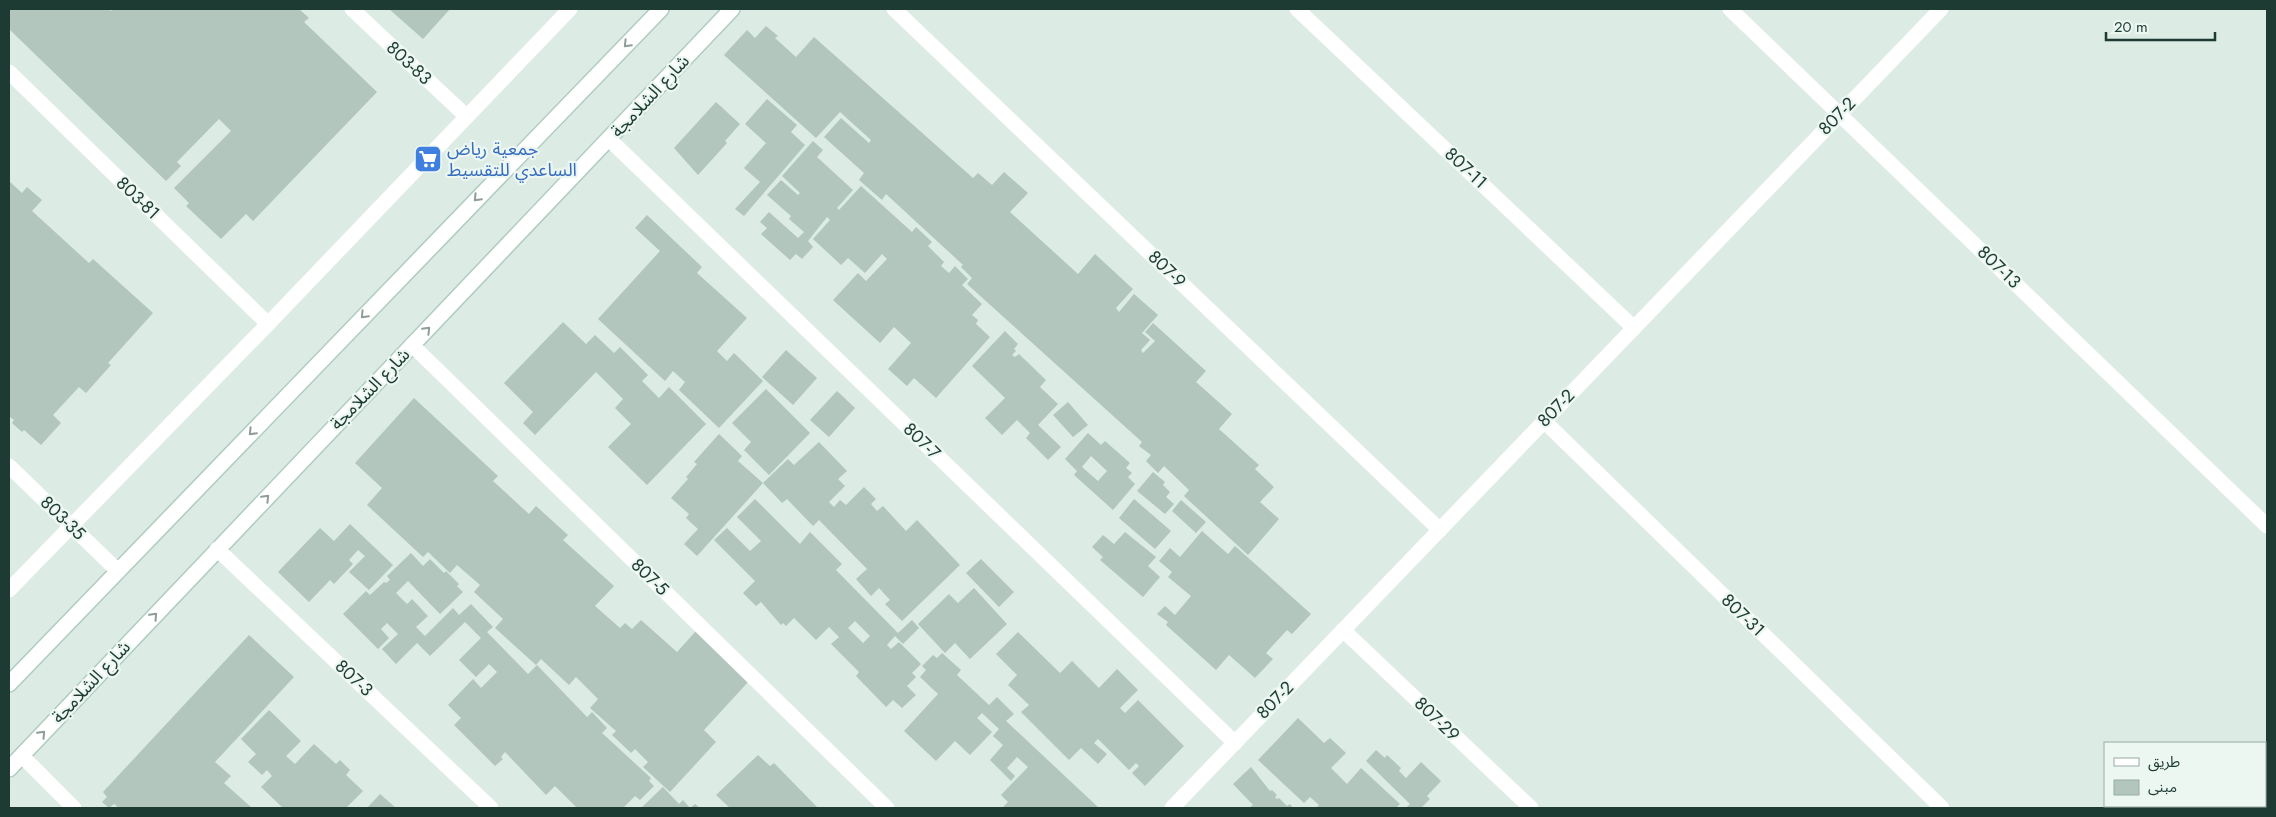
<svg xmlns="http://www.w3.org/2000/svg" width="2276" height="817" font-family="Jost,'Noto Sans Arabic',sans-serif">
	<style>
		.building { fill: #b2c6bd; fill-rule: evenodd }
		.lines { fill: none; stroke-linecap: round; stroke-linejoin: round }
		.secondary-casing { stroke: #aeccc1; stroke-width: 18 }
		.street { stroke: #fff; stroke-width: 15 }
		.secondary { stroke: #fff; stroke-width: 15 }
		.oneway { stroke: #8e9d99 }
		.labels { text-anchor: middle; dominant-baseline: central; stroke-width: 4.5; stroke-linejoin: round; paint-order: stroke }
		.street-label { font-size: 18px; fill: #1d3b33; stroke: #edf7f2 }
		.shop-label { font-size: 18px; fill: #366cbe; stroke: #edf7f2; text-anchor: start }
	</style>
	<rect width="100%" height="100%" fill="#dcebe4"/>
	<g class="building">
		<path d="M9 9H108L111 11 113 9H299L309 18 304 22 377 92 253 221 246 214 221 239 186 206 189 203 174 188 231 131 219 119 177 162 181 166 166 181 9 29Z"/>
		<path d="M389 9H450L423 39Z"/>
		<path d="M766 26 778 36 775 38 796 57 814 37 973 178 978 173 992 185 1004 172 1028 193 1010 212 1078 274 1095 254 1133 289 1116 308 1119 312 1134 294 1158 315 1142 333 1150 340 1141 350 1143 353 1155 341 1145 332 1153 323 1206 371 1196 382 1232 414 1219 429 1259 465 1255 469 1274 487 1260 502 1279 519 1248 555 1184 496 1189 490 1164 466 1158 473 1146 461 1151 455 1139 446 1142 442 967 284 972 278 961 267 963 265 886 194 882 200 859 180 864 173 824 137 841 118 869 143 871 140 840 112 816 138 724 55 747 30 755 38Z"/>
		<path d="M767 99 797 125 791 132 805 145 744 216 735 209 760 182 744 168 766 143 745 124Z"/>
		<path d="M716 102 740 124 725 141 727 143 698 175 674 148Z"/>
		<path d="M813 141 823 150 817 157 853 190 837 208 839 210 861 186 912 232 916 227 932 242 928 246 944 262 941 266 949 273 955 266 968 279 962 285 982 304 972 315 978 320 976 324 990 337 936 398 914 378 907 386 888 369 911 343 894 327 880 343 833 300 858 273 866 281 887 259 882 254 865 273 848 258 841 265 813 239 830 220 827 217 808 241 813 247 802 259 796 254 790 260 761 234 767 228 760 222 769 212 798 238 804 232 789 219 791 216 767 195 781 180 798 195 800 193 782 176Z"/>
		<path d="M9 181 22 193 27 187 42 200 32 211 89 263 93 259 153 313 108 363 111 365 86 393 79 387 53 415 61 423 41 445 24 430 22 432 12 423 14 420 10 417 9 419Z"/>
		<path d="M647 215 702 267 697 273 747 318 717 351 727 361 734 353 763 381 719 428 679 390 685 382 673 371 665 381 598 319 660 251 635 228Z"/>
		<path d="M563 322 586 344 595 335 614 353 620 347 648 375 642 381 659 398 669 387 706 424 647 485 608 447 631 424 615 408 623 399 596 372 535 435 523 423 533 412 504 383Z"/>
		<path d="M1005 331 1018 344 1014 349 1016 351 1012 355 1015 357 1019 354 1046 380 1040 387 1058 404 1038 425 1061 447 1048 460 1026 438 1030 433 1017 420 1002 435 985 418 1005 398 972 366Z"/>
		<path d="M786 350 817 378 793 405 762 377Z"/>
		<path d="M766 389 810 433 769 475 744 450 751 442 732 423Z"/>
		<path d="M837 391 855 408 829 437 810 420Z"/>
		<path d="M414 398 498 476 493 481 529 514 536 506 568 535 563 540 614 586 595 606 620 628 625 623 632 629 641 620 677 652 696 631 749 681 704 730 716 742 670 792 643 767 648 762 635 749 631 753 612 735 616 731 590 708 598 699 576 677 569 685 541 659 536 665 495 628 503 619 474 592 480 585 457 565 450 573 428 552 423 557 367 505 382 488 355 463Z"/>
		<path d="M1068 402 1088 425 1073 437 1053 415Z"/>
		<path d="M1088 433 1101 445 1105 441 1130 463 1126 468 1132 473 1128 477 1135 484 1113 510 1074 475 1077 471 1065 459ZM1091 456 1107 471 1098 481 1082 467Z"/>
		<path d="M719 434 742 456 738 461 763 483 697 556 684 544 698 529 686 518 689 514 671 498 688 479 686 477 697 464 694 462Z"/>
		<path d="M819 442 847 471 838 479 845 486 829 502 834 507 840 500 846 505 864 487 876 499 871 504 877 511 883 506 906 531 917 520 960 565 902 621 885 604 890 600 879 588 871 596 856 579 867 569 819 520 813 526 787 499 782 503 763 483 788 459 794 465Z"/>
		<path d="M1153 472 1165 482 1163 485 1170 492 1166 497 1174 504 1165 514 1137 491Z"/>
		<path d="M755 499 800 544 810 532 842 564 836 570 898 633 912 620 919 628 903 644 895 636 887 645 891 649 899 642 921 664 912 673 916 677 907 686 916 695 902 708 893 700 886 707 856 676 859 672 831 644 839 637 829 627 816 640 794 618 786 626 783 623 781 625 761 602 756 606 743 593 755 581 714 540 727 528 750 551 761 541 737 517ZM855 621 870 636 863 643 848 628Z"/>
		<path d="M1134 499 1171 531 1155 549 1119 518Z"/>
		<path d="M1181 500 1206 522 1196 533 1172 511Z"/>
		<path d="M350 524 393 565 369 590 349 572 365 556 358 550 349 560 353 564 334 584 330 580 309 602 278 572 320 528 334 541Z"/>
		<path d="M1202 531 1228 554 1235 546 1311 614 1292 634 1287 630 1266 653 1273 659 1255 678 1229 655 1216 670 1166 625 1168 622 1157 614 1165 606 1175 615 1191 596 1168 577 1172 572 1159 561 1170 548 1180 557Z"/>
		<path d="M1125 532 1156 557 1148 566 1160 577 1143 597 1100 560 1103 557 1092 547 1103 535 1114 544Z"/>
		<path d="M411 553 423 566 430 559 444 573 446 571 459 584 457 586 463 592 440 614 408 581 396 593 407 604 412 599 428 616 416 627 425 636 453 608 459 615 471 604 493 627 487 632 528 674 537 665 587 717 592 712 607 728 602 733 651 778 649 781 654 786 640 800 635 796 623 808H577L555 786 546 795 505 752 501 757 503 759 495 766 454 725 461 718 448 705 473 679 481 688 497 672 489 664 476 677 459 660 481 638 465 622 430 656 417 643 396 664 382 649 398 634 387 623 381 629 389 638 378 649 343 614 366 591 370 595 384 582 386 583 390 580 387 576Z"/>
		<path d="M981 559 1014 592 999 607 966 573Z"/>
		<path d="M974 588 1007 624 970 659 955 643 945 653 918 624 949 594 958 603Z"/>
		<path d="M1018 632 1060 673 1072 661 1099 688 1117 669 1138 690 1120 708 1125 713 1138 700 1184 746 1145 786 1132 773 1139 766 1136 763 1129 770 1098 739 1094 743 1107 754 1098 764 1081 748 1069 760 1021 712 1029 705 1008 685 1017 675 996 654Z"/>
		<path d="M249 635 294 677 215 762 231 776 224 783 251 807 119 808 114 804 109 808 102 802 107 797 103 792Z"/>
		<path d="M942 653 961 670 957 675 989 705 997 697 1014 714 1006 721 1099 808H1002L1008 802 1001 795 1028 767 1017 757 1007 768 1015 776 1011 781 990 760 1003 745 993 736 999 729 982 713 977 718 992 732 970 755 955 741 936 761 904 731 938 694 920 677 926 670 922 666 933 655 937 658Z"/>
		<path d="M269 710 301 741 286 756 295 764 314 744 336 764 340 760 350 770 346 775 363 791 346 808H283L261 787 272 776 267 770 262 775 248 762 256 754 241 739Z"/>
		<path d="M1298 718 1324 743 1330 738 1346 753 1331 768 1347 784 1361 768 1400 804 1396 808H1316L1319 805 1310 797 1304 803 1258 760Z"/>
		<path d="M1376 750 1385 758 1387 755 1401 768 1399 771 1406 778 1421 762 1441 781 1427 796 1430 799 1421 808H1406L1410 804 1366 761Z"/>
		<path d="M758 755 770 766 774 763 818 808H730L716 795Z"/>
		<path d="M1251 767 1270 791 1272 790 1277 795 1275 797 1277 799 1279 798 1287 806 1290 804 1293 808H1249L1253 805 1233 784Z"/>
		<path d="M663 787 679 804 683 800 690 808 695 804 700 808H641Z"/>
		<path d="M380 794 396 808H367Z"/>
	</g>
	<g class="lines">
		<g class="secondary-casing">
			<g id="secondary">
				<path d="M9 684 661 9"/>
				<path d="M9 769 732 9"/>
			</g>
		</g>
		<g class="street">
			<path d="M352 9 466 116"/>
			<path d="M894 9 1440 530"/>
			<path d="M1297 9 1634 328"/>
			<path d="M1730 9 2267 526"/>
			<path d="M9 72 268 324"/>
			<path d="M609 139 1235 743"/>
			<path d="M412 345 887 808"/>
			<path d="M1544 421 1942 808"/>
			<path d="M9 466 118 571"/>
			<path d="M217 549 491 808"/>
			<path d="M9 590 268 324 570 9"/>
			<path d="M1343 630 1531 808"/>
			<path d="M22 756 74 808"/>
			<path d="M1172 808 1941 9"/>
		</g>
		<use href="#secondary" class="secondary"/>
	</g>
	<defs><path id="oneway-chevron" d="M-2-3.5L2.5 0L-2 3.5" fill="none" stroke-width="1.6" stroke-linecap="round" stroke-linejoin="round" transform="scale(1.25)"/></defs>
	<g class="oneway">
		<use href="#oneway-chevron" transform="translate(627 44) rotate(134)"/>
		<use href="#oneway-chevron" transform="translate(477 198) rotate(134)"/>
		<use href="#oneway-chevron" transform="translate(364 315) rotate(134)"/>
		<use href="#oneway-chevron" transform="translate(427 330) rotate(-46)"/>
		<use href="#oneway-chevron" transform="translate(252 432) rotate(134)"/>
		<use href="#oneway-chevron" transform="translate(266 498) rotate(-46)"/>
		<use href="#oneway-chevron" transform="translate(154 616) rotate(-47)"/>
		<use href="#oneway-chevron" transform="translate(42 734) rotate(-47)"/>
	</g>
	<defs>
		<g id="supermarket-square" transform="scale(1.4375)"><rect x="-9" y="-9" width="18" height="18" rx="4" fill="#3f7fe0" stroke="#edf7f2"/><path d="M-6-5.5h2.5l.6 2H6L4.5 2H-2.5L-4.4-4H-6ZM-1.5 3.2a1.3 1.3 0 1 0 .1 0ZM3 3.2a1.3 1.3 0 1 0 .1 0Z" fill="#fff"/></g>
	</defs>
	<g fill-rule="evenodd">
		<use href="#supermarket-square" x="428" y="159"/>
	</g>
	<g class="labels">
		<g class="street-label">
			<text transform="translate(409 63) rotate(43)">803-83</text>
			<text transform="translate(650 96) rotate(-47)">شارع الشلامجة</text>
			<text transform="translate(1837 116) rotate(-46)">807-2</text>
			<text transform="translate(1466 168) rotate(43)">807-11</text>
			<text transform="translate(138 198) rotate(44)">803-81</text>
			<text transform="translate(1999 267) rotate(44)">807-13</text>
			<text transform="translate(1167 269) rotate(44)">807-9</text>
			<text transform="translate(370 389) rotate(-46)">شارع الشلامجة</text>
			<text transform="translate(1556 408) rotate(-46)">807-2</text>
			<text transform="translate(922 441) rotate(44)">807-7</text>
			<text transform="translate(63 518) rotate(44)">803-35</text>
			<text transform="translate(650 577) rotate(44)">807-5</text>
			<text transform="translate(1743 615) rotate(44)">807-31</text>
			<text transform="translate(354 678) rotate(43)">807-3</text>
			<text transform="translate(91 682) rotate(-47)">شارع الشلامجة</text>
			<text transform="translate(1275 700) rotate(-46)">807-2</text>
			<text transform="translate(1437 719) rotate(44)">807-29</text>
		</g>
		<g class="shop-label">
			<text x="447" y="149">جمعية رياض<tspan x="447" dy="21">الساعدي للتقسيط</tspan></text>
		</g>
	</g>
	<rect width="2276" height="817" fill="none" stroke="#1d3b33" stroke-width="20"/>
	<rect x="2104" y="742" width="162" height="65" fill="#edf7f2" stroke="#9aaca6"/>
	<rect x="2114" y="758" width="25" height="8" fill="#ffffff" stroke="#9aaca6"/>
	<text x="2148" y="767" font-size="15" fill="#1d3b33">طريق</text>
	<rect x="2114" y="780" width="25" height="15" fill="#b2c6bd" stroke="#9aaca6"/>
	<text x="2148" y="792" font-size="15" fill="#1d3b33">مبنى</text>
	<path d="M2106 32v8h109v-8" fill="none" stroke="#1d3b33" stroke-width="2.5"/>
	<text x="2114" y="32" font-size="15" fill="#1d3b33" stroke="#edf7f2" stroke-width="4" paint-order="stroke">20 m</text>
</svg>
